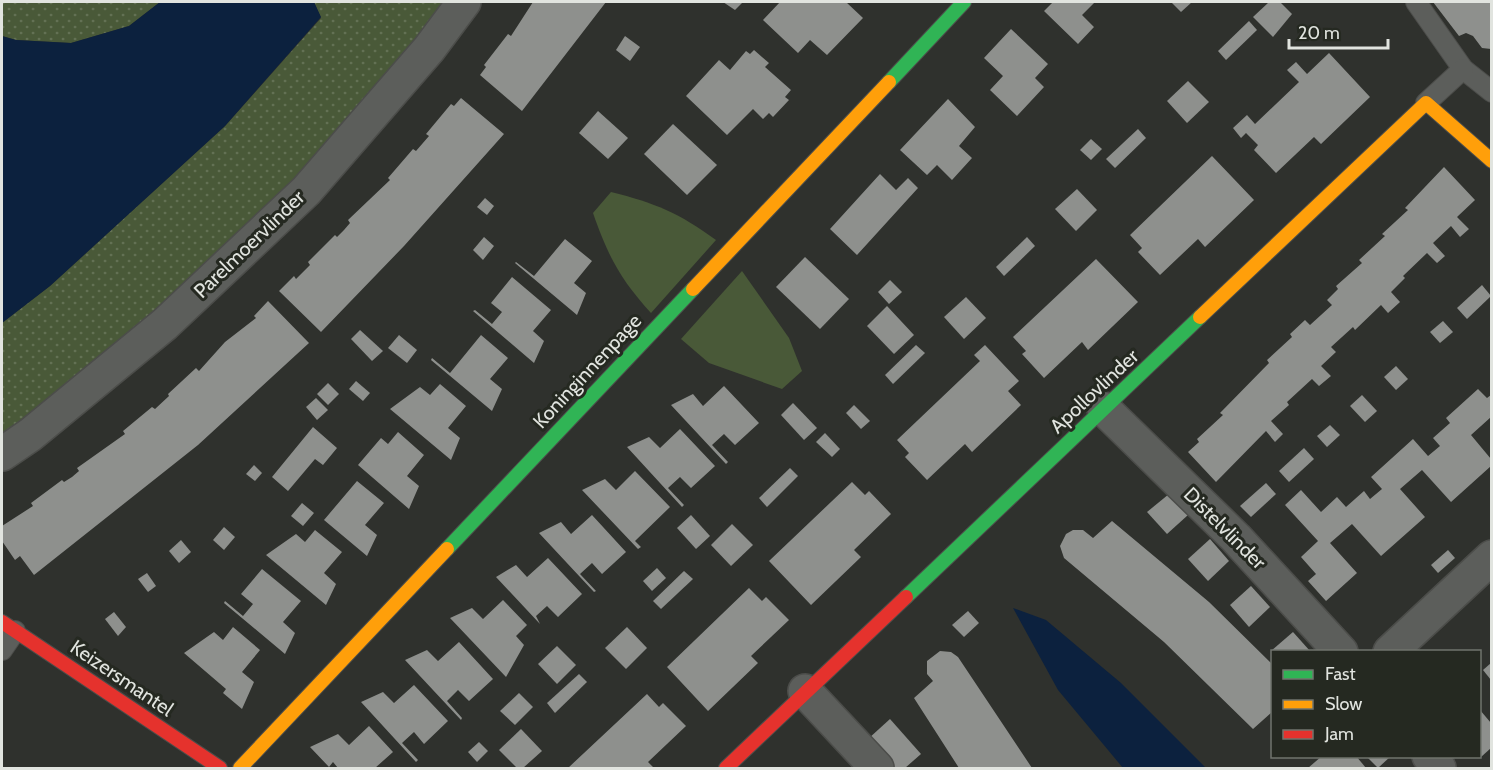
<svg xmlns="http://www.w3.org/2000/svg" width="1493" height="770" font-family="Cabin,sans-serif">
	<style>
		.grass { fill: url(#grass-dots) }
		.park { fill: #495938 }
		.water { fill: #0c213e }
		.building { fill: #8e908d }
		.lines { fill: none; stroke-linecap: round; stroke-linejoin: round }
		.lane-casing { stroke: #4c4d4a; stroke-width: 22 }
		.street-casing { stroke: #4c4d4a; stroke-width: 36 }
		.fast-casing { stroke: #4c4d4a; stroke-width: 16 }
		.slow-casing { stroke: #4c4d4a; stroke-width: 16 }
		.jam-casing { stroke: #4c4d4a; stroke-width: 16 }
		.lane { stroke: #5c5e5b; stroke-width: 20 }
		.street { stroke: #5c5e5b; stroke-width: 33 }
		.fast { stroke: #30b455; stroke-width: 14 }
		.slow { stroke: #ff9f0a; stroke-width: 14 }
		.jam { stroke: #e5322d; stroke-width: 14 }
		.labels { text-anchor: middle; dominant-baseline: central; stroke-width: 6; stroke-linejoin: round; paint-order: stroke }
		.street-label { font-size: 20px; fill: #e1e4df; stroke: #252921 }
	</style>
	<defs>
		<pattern id="grass-dots" width="8" height="8" patternUnits="userSpaceOnUse" patternTransform="scale(1.5)"><rect width="8" height="8" fill="#495938"/><path d="M2 2h.1M6 6h.1" fill="none" stroke="#637154" stroke-width="1.8" stroke-linecap="round"/></pattern>
	</defs>
	<rect width="100%" height="100%" fill="#2f312d"/>
	<g class="grass">
		<path d="M2 2H160L129 26 71 43 16 40 2 36Z"/>
		<path d="M314 2H457L217 268 2 441V323L50 286 225 126 321 18Z"/>
	</g>
	<g class="park">
		<path d="M611 192C655 203 679 213 716 240L651 313C620 279 608 256 593 213Z"/>
		<path d="M742 271 789 338 802 371 782 389 709 363 681 339Z"/>
	</g>
	<g class="water">
		<path d="M160 2H314L321 17 225 126 50 286 2 323V36L16 40 71 43 129 26Z"/>
		<path d="M1013 608 1046 620 1121 683 1206 768H1123L1058 690Z"/>
	</g>
	<g class="building">
		<path d="M533 2H606L522 111 480 75 486 67 484 65 508 34 511 36Z"/>
		<path d="M723 2H743L735 10Z"/>
		<path d="M780 2H846L863 18 827 55 810 40 798 53 763 20Z"/>
		<path d="M1053 2H1095L1082 15 1094 27 1078 44 1044 11Z"/>
		<path d="M1171 2H1192L1181 12Z"/>
		<path d="M1269 2H1280L1292 14 1273 37 1253 17Z"/>
		<path d="M1433 2H1491V49L1482 48 1473 36 1466 33 1459 36Z"/>
		<path d="M1249 21 1257 30 1226 60 1218 51Z"/>
		<path d="M1011 29 1048 64 1035 78 1044 87 1017 116 990 90 1003 76 984 58Z"/>
		<path d="M625 36 640 47 630 61 616 50Z"/>
		<path d="M754 50 769 63 765 67 791 90 785 97 789 100 773 117 769 113 763 119 753 109 727 135 686 96 719 60 730 70 746 51 750 54Z"/>
		<path d="M1329 53 1370 97 1321 144 1314 137 1276 173 1254 150 1258 145 1246 133 1241 138 1233 128 1247 115 1255 124 1299 82 1287 70 1296 62 1307 74Z"/>
		<path d="M1188 81 1209 102 1187 123 1167 101Z"/>
		<path d="M461 98 504 134 404 246 321 332 279 291 294 276 296 279 310 265 308 262 335 235 337 237 344 230 350 223 348 220 390 180 388 178 413 149 416 151 429 136 426 134 451 104 454 106Z"/>
		<path d="M948 99 975 127 959 146 972 158 952 180 937 165 927 175 900 150Z"/>
		<path d="M598 111 628 138 608 159 579 133Z"/>
		<path d="M673 124 717 165 687 195 644 154Z"/>
		<path d="M1138 129 1146 138 1115 168 1106 159Z"/>
		<path d="M1091 139 1102 149 1091 160 1080 150Z"/>
		<path d="M1212 156 1254 200 1205 247 1198 239 1160 275 1138 252 1142 248 1130 235Z"/>
		<path d="M1444 167 1475 200 1457 217 1469 229 1460 237 1451 226 1433 243 1445 256 1437 263 1427 253 1403 276 1405 278 1391 292 1400 302 1388 313 1381 305 1355 330 1353 327 1331 347 1336 352 1321 366 1331 376 1319 386 1312 379 1287 402 1289 405 1271 421 1283 434 1275 442 1266 431 1216 482 1188 452 1199 442 1197 439 1223 415 1220 413 1269 363 1267 360 1292 337 1290 334 1305 320 1310 325 1332 305 1327 300 1338 289 1336 286 1362 263 1359 260 1385 236 1382 234 1408 210 1405 208Z"/>
		<path d="M880 174 896 190 908 178 918 188 857 255 830 229Z"/>
		<path d="M1077 189 1097 210 1076 231 1055 209Z"/>
		<path d="M485 198 494 206 487 215 477 207Z"/>
		<path d="M484 237 494 246 483 260 473 250Z"/>
		<path d="M1027 237 1035 246 1004 276 996 267Z"/>
		<path d="M565 239 592 261 574 283 586 293 577 315 515 263 516 262 534 276Z"/>
		<path d="M805 257 849 299 820 329 776 287Z"/>
		<path d="M1096 259 1138 302 1088 350 1082 342 1044 378 1022 354 1026 351 1013 337Z"/>
		<path d="M512 277 551 310 533 331 544 341 534 363 473 311 475 310 492 324 502 312 491 303Z"/>
		<path d="M890 280 902 292 889 304 878 292Z"/>
		<path d="M1482 285 1491 296 1467 319 1457 308Z"/>
		<path d="M966 297 986 318 964 339 944 317Z"/>
		<path d="M268 301 309 343 198 445 34 575 20 556 15 560 2 541V526L33 506 31 503 62 480 64 482 72 477 79 471 77 468 125 434 123 431 152 407 155 409 169 396 168 394 196 368 199 371 225 342 256 318 254 316Z"/>
		<path d="M887 306 914 335 894 354 867 326Z"/>
		<path d="M1443 321 1453 332 1440 343 1430 332Z"/>
		<path d="M360 330 383 351 372 361 351 339Z"/>
		<path d="M399 335 417 350 407 363 388 348Z"/>
		<path d="M481 335 508 358 490 379 502 389 492 411 431 360 432 358 450 373Z"/>
		<path d="M916 345 925 353 893 384 885 375Z"/>
		<path d="M985 345 1019 381 1008 391 1021 405 972 452 965 444 927 480 905 457 909 453 897 440 980 361 974 355Z"/>
		<path d="M1396 366 1408 379 1396 390 1384 377Z"/>
		<path d="M356 381 370 393 363 401 349 389Z"/>
		<path d="M328 383 339 394 328 405 317 394Z"/>
		<path d="M440 384 466 406 448 428 460 438 451 460 390 409 420 387 430 395Z"/>
		<path d="M724 386 759 423 735 445 724 434 712 445 728 462 726 464 671 405 693 394 703 406Z"/>
		<path d="M1478 389 1487 398 1491 395V417L1471 435 1491 459V466L1451 502 1422 470 1400 489 1425 517 1381 556 1352 524 1330 543 1357 573 1326 601 1308 581 1316 574 1301 557 1318 541 1285 505 1301 490 1321 512 1337 497 1346 507 1364 491 1370 499 1382 489 1371 477 1413 439 1428 456 1440 446 1433 438 1450 423 1446 418Z"/>
		<path d="M1362 395 1377 411 1365 422 1350 406Z"/>
		<path d="M316 398 328 410 317 420 306 407Z"/>
		<path d="M793 403 817 428 804 440 781 415Z"/>
		<path d="M854 405 870 421 861 429 846 413Z"/>
		<path d="M1330 425 1340 435 1327 447 1317 436Z"/>
		<path d="M313 427 337 448 323 465 315 459 288 491 272 477Z"/>
		<path d="M680 429 715 466 691 488 680 477 668 488 684 505 682 507 627 447 649 437 660 448Z"/>
		<path d="M398 432 424 455 407 476 419 486 409 509 358 465 381 438 388 444Z"/>
		<path d="M825 433 840 449 832 457 816 442Z"/>
		<path d="M1304 448 1314 459 1289 482 1279 471Z"/>
		<path d="M254 465 262 473 255 481 246 474Z"/>
		<path d="M790 468 798 476 767 507 759 498Z"/>
		<path d="M635 471 670 507 635 541 641 547 638 549 582 490 605 479 616 490Z"/>
		<path d="M357 481 384 503 365 525 377 535 367 556 324 520Z"/>
		<path d="M852 482 865 495 869 491 891 514 854 550 861 557 811 605 769 561Z"/>
		<path d="M1266 483 1276 494 1251 517 1240 506Z"/>
		<path d="M1169 494 1188 515 1167 534 1147 512Z"/>
		<path d="M302 503 314 513 303 526 291 516Z"/>
		<path d="M592 515 626 552 602 574 592 563 580 574 596 591 594 592 539 533 561 522 571 534Z"/>
		<path d="M691 515 710 536 696 549 677 528Z"/>
		<path d="M1112 521 1209 602 1272 664V712L1253 729 1164 642 1064 558 1060 546 1066 534 1073 530H1083L1093 538Z"/>
		<path d="M732 524 753 545 731 566 711 545Z"/>
		<path d="M224 527 235 537 224 550 213 540Z"/>
		<path d="M315 530 342 552 324 573 336 584 326 605 266 555 296 534 305 542Z"/>
		<path d="M1210 539 1229 561 1208 581 1188 559Z"/>
		<path d="M181 540 191 552 179 563 169 551Z"/>
		<path d="M1448 550 1455 558 1438 573 1431 565Z"/>
		<path d="M548 558 582 594 558 617 547 606 536 616 540 624 496 577 516 565 527 577Z"/>
		<path d="M657 568 666 578 652 591 643 581Z"/>
		<path d="M262 569 301 601 283 622 295 633 285 654 224 603 225 601 243 616 253 604 241 594Z"/>
		<path d="M684 571 693 579 661 609 653 601Z"/>
		<path d="M147 573 156 586 148 592 138 579Z"/>
		<path d="M1251 586 1270 607 1249 627 1230 605Z"/>
		<path d="M749 588 762 601 766 597 789 620 751 656 758 663 708 711 667 667Z"/>
		<path d="M503 600 527 625 516 636 524 645 506 677 450 618 472 608 483 619Z"/>
		<path d="M968 611 979 623 964 637 952 625Z"/>
		<path d="M114 612 126 627 118 636 105 619Z"/>
		<path d="M233 627 260 650 242 672 254 682 242 709 223 693 226 689 184 653 214 632 223 640Z"/>
		<path d="M627 627 647 648 626 669 605 648Z"/>
		<path d="M1293 632 1310 651H1271Z"/>
		<path d="M459 642 493 679 469 701 458 690 447 701 462 718 461 720 405 660 427 650 438 661Z"/>
		<path d="M557 646 576 665 557 684 538 664Z"/>
		<path d="M940 651 951 652 958 657 1032 768H959L914 698 933 681 927 674V661Z"/>
		<path d="M1491 663V680L1483 670Z"/>
		<path d="M579 674 587 682 555 713 547 703Z"/>
		<path d="M414 685 448 721 424 744 414 732 402 743 418 760 416 762 361 702 383 692 394 703Z"/>
		<path d="M519 693 533 707 515 725 500 711Z"/>
		<path d="M647 694 659 707 663 703 686 726 648 762 654 768H568Z"/>
		<path d="M1480 710 1491 723V748L1481 757Z"/>
		<path d="M890 719 921 754 905 768H895L868 739Z"/>
		<path d="M369 726 393 752 375 768H338L333 762 329 767 310 747 338 734 349 745Z"/>
		<path d="M521 729 542 751 523 768H517L499 750Z"/>
		<path d="M479 742 488 751 477 762 468 752Z"/>
		<path d="M1322 756H1356L1366 768H1308Z"/>
		<path d="M1366 756H1391L1378 768Z"/>
	</g>
	<g class="lines">
		<g class="lane-casing">
			<g id="lane">
				<path d="M1416 2 1463 69 1492 92"/>
				<path d="M1426 103 1463 69"/>
				<path d="M2 650 15 631"/>
			</g>
		</g>
		<g class="street-casing">
			<g id="street">
				<path d="M1104 409 1236 538 1341 652"/>
				<path d="M2 454 30 435 165 324 306 191 429 49 464 2"/>
				<path d="M1390 652 1492 557"/>
				<path d="M805 691 877 768"/>
				<path d="M1429 756 1439 768"/>
			</g>
		</g>
		<g class="fast-casing">
			<g id="fast">
				<path d="M889 82 964 2"/>
				<path d="M447 549 693 289"/>
				<path d="M906 597 1200 317"/>
			</g>
		</g>
		<g class="slow-casing">
			<g id="slow">
				<path d="M693 289 889 82"/>
				<path d="M1200 317 1426 103 1492 161"/>
				<path d="M240 768 447 549"/>
			</g>
		</g>
		<g class="jam-casing">
			<g id="jam">
				<path d="M2 622 220 768"/>
				<path d="M726 768 906 597"/>
			</g>
		</g>
		<use href="#lane" class="lane"/>
		<use href="#street" class="street"/>
		<use href="#fast" class="fast"/>
		<use href="#slow" class="slow"/>
		<use href="#jam" class="jam"/>
	</g>
	<g class="labels">
		<g class="street-label">
			<text transform="translate(249 244) rotate(-44)">Parelmoervlinder</text>
			<text transform="translate(587 371) rotate(-47)">Koninginnenpage</text>
			<text transform="translate(1094 391) rotate(-43)">Apollovlinder</text>
			<text transform="translate(1225 528) rotate(45)">Distelvlinder</text>
			<text transform="translate(122 678) rotate(34)">Keizersmantel</text>
		</g>
	</g>
	<rect width="1493" height="770" fill="none" stroke="#e1e4df" stroke-width="6"/>
	<rect x="1271" y="650" width="210" height="108" fill="#252921" stroke="#70746d" stroke-width="1.5"/>
	<rect x="1283" y="670" width="30" height="9" fill="#30b455" stroke="#70746d" stroke-width="1.5"/>
	<text x="1325" y="680" font-size="18" fill="#e1e4df">Fast</text>
	<rect x="1283" y="700" width="30" height="9" fill="#ff9f0a" stroke="#70746d" stroke-width="1.5"/>
	<text x="1325" y="710" font-size="18" fill="#e1e4df">Slow</text>
	<rect x="1283" y="730" width="30" height="9" fill="#e5322d" stroke="#70746d" stroke-width="1.5"/>
	<text x="1325" y="740" font-size="18" fill="#e1e4df">Jam</text>
	<path d="M1289 39v9h99v-9" fill="none" stroke="#e1e4df" stroke-width="3"/>
	<text x="1298" y="39" font-size="18" fill="#e1e4df" stroke="#252921" stroke-width="4.5" paint-order="stroke">20 m</text>
</svg>
